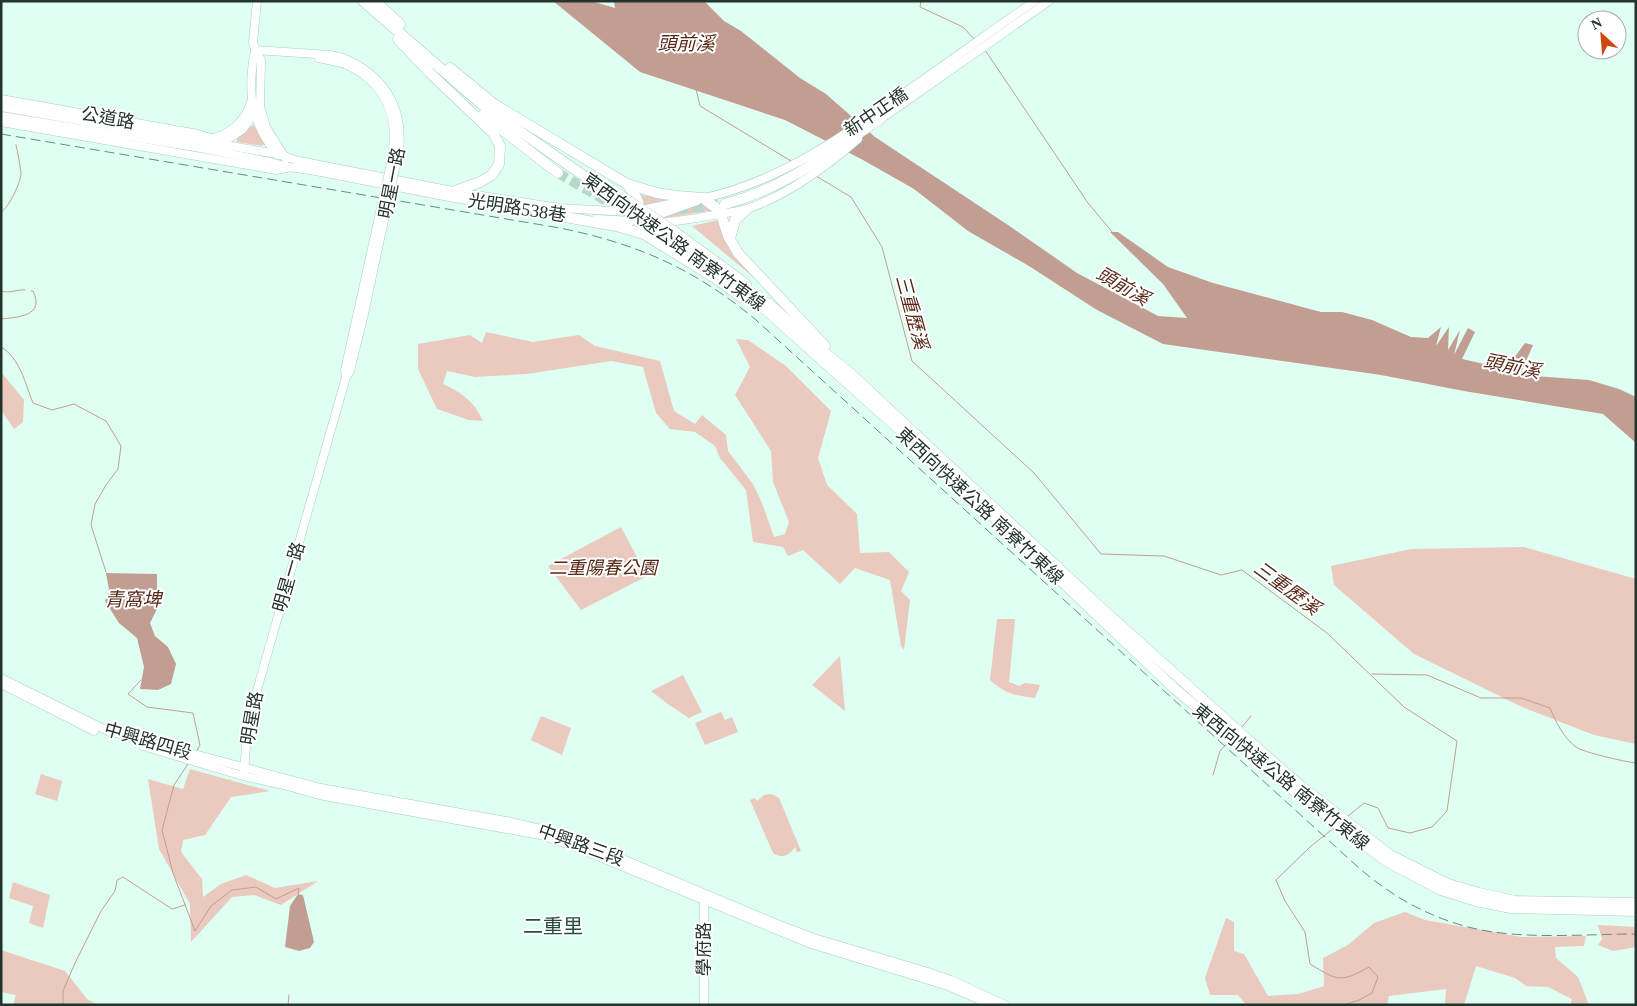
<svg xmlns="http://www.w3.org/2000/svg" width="1637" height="1006" font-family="'Times New Roman','Noto Sans TC',serif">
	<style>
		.green { fill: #eac9be }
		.water { fill: #c29e92 }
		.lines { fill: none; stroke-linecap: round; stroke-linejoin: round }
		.stream { stroke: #c29e92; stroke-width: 1 }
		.highway-tunnel { stroke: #b9d6cb; stroke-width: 10; stroke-dasharray: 10 5; stroke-linecap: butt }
		.secondary-casing { stroke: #a8d0c1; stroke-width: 9 }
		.highway-casing { stroke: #a8d0c1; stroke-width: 11 }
		.secondary { stroke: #fff; stroke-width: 8 }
		.highway { stroke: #fff; stroke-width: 10 }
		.rail { stroke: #70877e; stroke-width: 1; stroke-dasharray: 10 5; stroke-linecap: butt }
		.secondary-bridge-casing { stroke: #a8d0c1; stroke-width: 9; stroke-linecap: butt }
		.highway-bridge-casing { stroke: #a8d0c1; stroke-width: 11; stroke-linecap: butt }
		.secondary-bridge { stroke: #fff; stroke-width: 8 }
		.highway-bridge { stroke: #fff; stroke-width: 10 }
		.labels { text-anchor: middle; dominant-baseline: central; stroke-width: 4; stroke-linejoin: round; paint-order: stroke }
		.street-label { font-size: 18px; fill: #23332d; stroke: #fff }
		.park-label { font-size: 18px; font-style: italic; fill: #562616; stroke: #fff }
		.water-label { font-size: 19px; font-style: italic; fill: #592918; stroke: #fff }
		.quarter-label { font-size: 20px; fill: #264b3f; stroke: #fff }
	</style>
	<rect width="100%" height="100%" fill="#defff2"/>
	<g class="green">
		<path d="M254 125 264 143 263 146 237 142V139L250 127Z"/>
		<path d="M640 195 675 199 644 207Z"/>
		<path d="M702 202 714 210 653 220Z"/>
		<path d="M718 220 764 286 692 226Z"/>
		<path d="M486 332 533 342 579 335 595 346 660 361 674 411 695 424 702 415 726 435 728 451 753 484 762 503 774 537 785 534 789 522 773 482 771 451 735 395 750 367 736 339 748 340 786 366 831 411 818 458 827 485 857 514 860 553 889 552 909 572 901 591 910 600 904 650 901 646 890 580 855 568 840 584 803 550 788 556 783 547 753 542 746 490 720 458 715 446 695 432 670 429 656 413 643 367 611 361 527 374 475 377 447 371 443 384C462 393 474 401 483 421L469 420 437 409 418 369V344L470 335 482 343Z"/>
		<path d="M1 372 24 400 23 422 14 429 1 410Z"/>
		<path d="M621 527 647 576 581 610 548 566Z"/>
		<path d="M1524 547 1636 579V744L1594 735 1522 707 1414 654 1334 585 1331 566 1411 549Z"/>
		<path d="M997 619H1015L1009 682 1019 686 1025 683 1040 685 1035 698C1014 695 1007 695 990 680Z"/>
		<path d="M840 656 845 711 812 685Z"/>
		<path d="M683 675 702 712 689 718 668 704 651 691Z"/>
		<path d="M721 712 725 720 732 717 738 732 705 745 695 723Z"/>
		<path d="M541 716 571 728 562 755 531 740Z"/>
		<path d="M190 769 270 791 231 797 205 835 183 840 181 852 202 879 203 897 221 884 246 875 275 888 318 881 281 905 254 895 232 897 191 942 190 904 159 849 148 779 183 789Z"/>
		<path d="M41 774 62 781 57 801 35 794Z"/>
		<path d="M769 794 774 795 779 798 801 851 797 852 795 847C789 856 782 859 773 853L750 800 755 798 757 801 764 795Z"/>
		<path d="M13 882 50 895 43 928 29 923 33 906 9 898Z"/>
		<path d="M1405 912 1425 920 1522 937 1586 936 1584 946 1555 947 1556 958 1578 977 1589 1005H1570L1572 999 1548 987 1526 986 1515 978 1476 966 1464 1005H1445L1446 989 1389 996 1387 1005H1246L1238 995H1210L1205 978 1226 918 1234 922V951L1244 954 1268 996 1298 994 1324 986 1323 958 1348 945 1374 923Z"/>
		<path d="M1598 925 1636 927V947L1613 951 1598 945 1602 939Z"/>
		<path d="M1 950 65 971 87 999 98 1005H13L16 995 1 992Z"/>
	</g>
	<g class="water">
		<path d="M553 1H591L615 8 614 1H704L724 21 741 31 800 78 826 94 875 137 1008 225 1077 273 1158 316 1187 318 1163 284 1110 232H1118L1168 267 1213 283 1321 312H1342L1372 320 1411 337 1428 338 1441 327 1436 346 1449 327 1448 350 1460 330 1454 355 1468 328 1475 332 1462 359 1506 369 1525 343 1533 345 1520 375 1589 380 1619 389 1636 397V443L1603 414 1464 391 1381 375 1163 344 1097 310 1029 266 968 231 914 189 863 160 785 120 640 72Z"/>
		<path d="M106 573 157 574V609L150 623 155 636 168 647 176 664 171 684 158 690 140 689 144 667 137 638 119 623 105 601 109 590Z"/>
		<path d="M298 894 303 895 314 942 310 948 299 951 285 947 290 906Z"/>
	</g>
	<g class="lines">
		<g class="stream">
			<path d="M921 1 920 7 963 27 975 40"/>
			<path d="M985 50 1088 203 1113 233"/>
			<path d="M696 89 700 106 791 161"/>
			<path d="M816 176 851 197 882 247 912 361 1034 473 1101 554 1164 556 1221 575 1242 570 1327 633 1404 707 1457 741 1447 811 1432 827 1410 833 1388 828 1378 808 1364 803 1347 817"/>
			<path d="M1 212C9 208 21 182 21 173 20 164 18 154 16 145"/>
			<path d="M1 291C9 294 17 289 25 290"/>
			<path d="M1 319C19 317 45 316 33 291H31"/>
			<path d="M1 347C20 358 25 383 33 403L52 410 74 404 106 421 121 446 118 469 106 485 95 504 91 525 106 572"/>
			<path d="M1372 674 1427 675 1481 698H1521L1550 708C1556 722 1563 737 1576 747 1582 752 1626 762 1636 763"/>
			<path d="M141 680 128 694 147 707 193 713 200 745 196 752"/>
			<path d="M1242 727 1251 716"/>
			<path d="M188 764 174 785 162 830 173 873 195 931 211 906 232 890 256 887 276 899 299 888 298 894"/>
			<path d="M1213 775 1220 751 1229 741"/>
			<path d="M1335 827 1310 847 1276 880 1285 901 1305 932 1310 964C1338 981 1340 983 1369 967L1378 977 1372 993 1359 1000 1344 1005"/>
			<path d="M63 1005V991L75 963 101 911 115 891 117 880 123 877 172 909 185 905"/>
			<path d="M288 1005 289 995"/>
		</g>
		<g class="highway-tunnel">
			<path d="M558 173 626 212H629"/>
			<path d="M678 209 718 205"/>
		</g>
		<g class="secondary-casing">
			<g id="secondary">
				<path d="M257 1 253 42 255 50 261 60 260 107 266 127 286 159"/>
				<path d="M255 50C247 91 250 123 278 155"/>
				<path d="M255 50 330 55 343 58"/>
				<path d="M319 58 342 63"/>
				<path d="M1 99 198 134 214 139 217 141"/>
				<path d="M1 107 277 154 299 161 463 193 560 208 612 211 641 210 680 202"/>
				<path d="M1 116 195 147 270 162 289 167 316 171 454 198 570 217"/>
				<path d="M878 121 1049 1"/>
				<path d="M1 122 276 170 287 168"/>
				<path d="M210 139C229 135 246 121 251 102"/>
				<path d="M219 145 242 130 255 113"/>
				<path d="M699 199C776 184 841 138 904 93 948 63 991 31 1035 1"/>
				<path d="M596 219 632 221"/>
				<path d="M659 222C680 222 700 217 720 214 729 212 739 212 747 209 787 195 826 167 858 139"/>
				<path d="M1 678 108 731 321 788 506 821 541 829 575 839 777 924 814 938 928 972 951 980 1005 1005"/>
				<path d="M1 684 94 731"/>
				<path d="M143 746 243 776 284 785 319 795 540 835 573 846 811 944 948 986 992 1005"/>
				<path d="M244 772 248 722 346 377"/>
				<path d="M704 1005V900L706 896"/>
			</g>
		</g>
		<g class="highway-casing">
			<g id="highway">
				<path d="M363 1 485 107 600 187"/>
				<path d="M375 1 400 24"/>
				<path d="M398 39 429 72 493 133 500 146 499 164 492 175 480 182 455 191"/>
				<path d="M450 68 499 108"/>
				<path d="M494 104 627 184 657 193 677 196 703 198 720 211 728 236 738 253 825 346"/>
				<path d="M483 115 558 173"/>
				<path d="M627 184C634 194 643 203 638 216L629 221"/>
				<path d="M725 204C785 188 829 153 880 119"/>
				<path d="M565 217 616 226 644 234 718 280 741 297"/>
				<path d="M649 224V221L663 212 697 200"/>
				<path d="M672 230 746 284"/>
				<path d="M662 233 705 262 747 293 939 465 1174 688 1296 792 1386 861 1441 890 1476 901 1511 908 1636 911"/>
				<path d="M730 239 735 220 746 210"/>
				<path d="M768 303 814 344 849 372 1098 605 1255 746 1302 787 1390 855 1448 884 1479 893 1515 901 1636 903"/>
			</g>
		</g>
		<use href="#secondary" class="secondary"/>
		<use href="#highway" class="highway"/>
		<path class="rail" d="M1 134 560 228C638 244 695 269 756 320L1359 868C1389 894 1423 914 1461 925 1513 941 1582 934 1636 934"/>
		<g class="secondary-bridge-casing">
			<g id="secondary-bridge">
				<path d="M343 58C383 75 404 106 399 150L364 314 350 371 346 377"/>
				<path d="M342 63C387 81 400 118 391 163L345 370 346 377"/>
			</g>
		</g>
		<g class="highway-bridge-casing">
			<g id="highway-bridge">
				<path d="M605 185 672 230"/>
				<path d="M634 214 662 233"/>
			</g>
		</g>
		<use href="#secondary-bridge" class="secondary-bridge"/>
		<use href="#highway-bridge" class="highway-bridge"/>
	</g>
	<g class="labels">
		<g class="street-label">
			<text transform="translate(876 112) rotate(-34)">新中正橋</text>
			<text transform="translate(108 118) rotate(10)">公道路</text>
			<text transform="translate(392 183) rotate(-79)">明星一路</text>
			<text transform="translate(517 208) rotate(9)">光明路538巷</text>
			<text transform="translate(674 242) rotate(36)">東西向快速公路 南寮竹東線</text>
			<text transform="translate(980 506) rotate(43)">東西向快速公路 南寮竹東線</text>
			<text transform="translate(289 577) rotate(-74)">明星一路</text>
			<text transform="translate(252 718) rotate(-80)">明星路</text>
			<text transform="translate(148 741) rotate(16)">中興路四段</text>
			<text transform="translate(1281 777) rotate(39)">東西向快速公路 南寮竹東線</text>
			<text transform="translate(581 845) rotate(20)">中興路三段</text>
			<text transform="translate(704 949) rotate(-90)">學府路</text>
		</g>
		<g class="park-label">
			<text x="603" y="568">二重陽春公園</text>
		</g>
		<g class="water-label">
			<text x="686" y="43">頭前溪</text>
			<text transform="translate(1123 286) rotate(30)">頭前溪</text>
			<text transform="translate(912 312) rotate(75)">三重歷溪</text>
			<text transform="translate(1512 366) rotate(12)">頭前溪</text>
			<text transform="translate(1287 588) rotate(36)">三重歷溪</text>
			<text x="133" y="599">青窩埤</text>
		</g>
		<g class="quarter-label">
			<text x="553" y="926">二重里</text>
		</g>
	</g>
	<rect width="1637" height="1006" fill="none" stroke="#23332d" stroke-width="5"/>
	<g transform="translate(1602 35) rotate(334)"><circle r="24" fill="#ffffff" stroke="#a7adab"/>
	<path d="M0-4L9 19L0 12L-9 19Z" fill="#ce480d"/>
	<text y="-8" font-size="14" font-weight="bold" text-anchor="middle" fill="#23332d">N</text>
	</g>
</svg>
